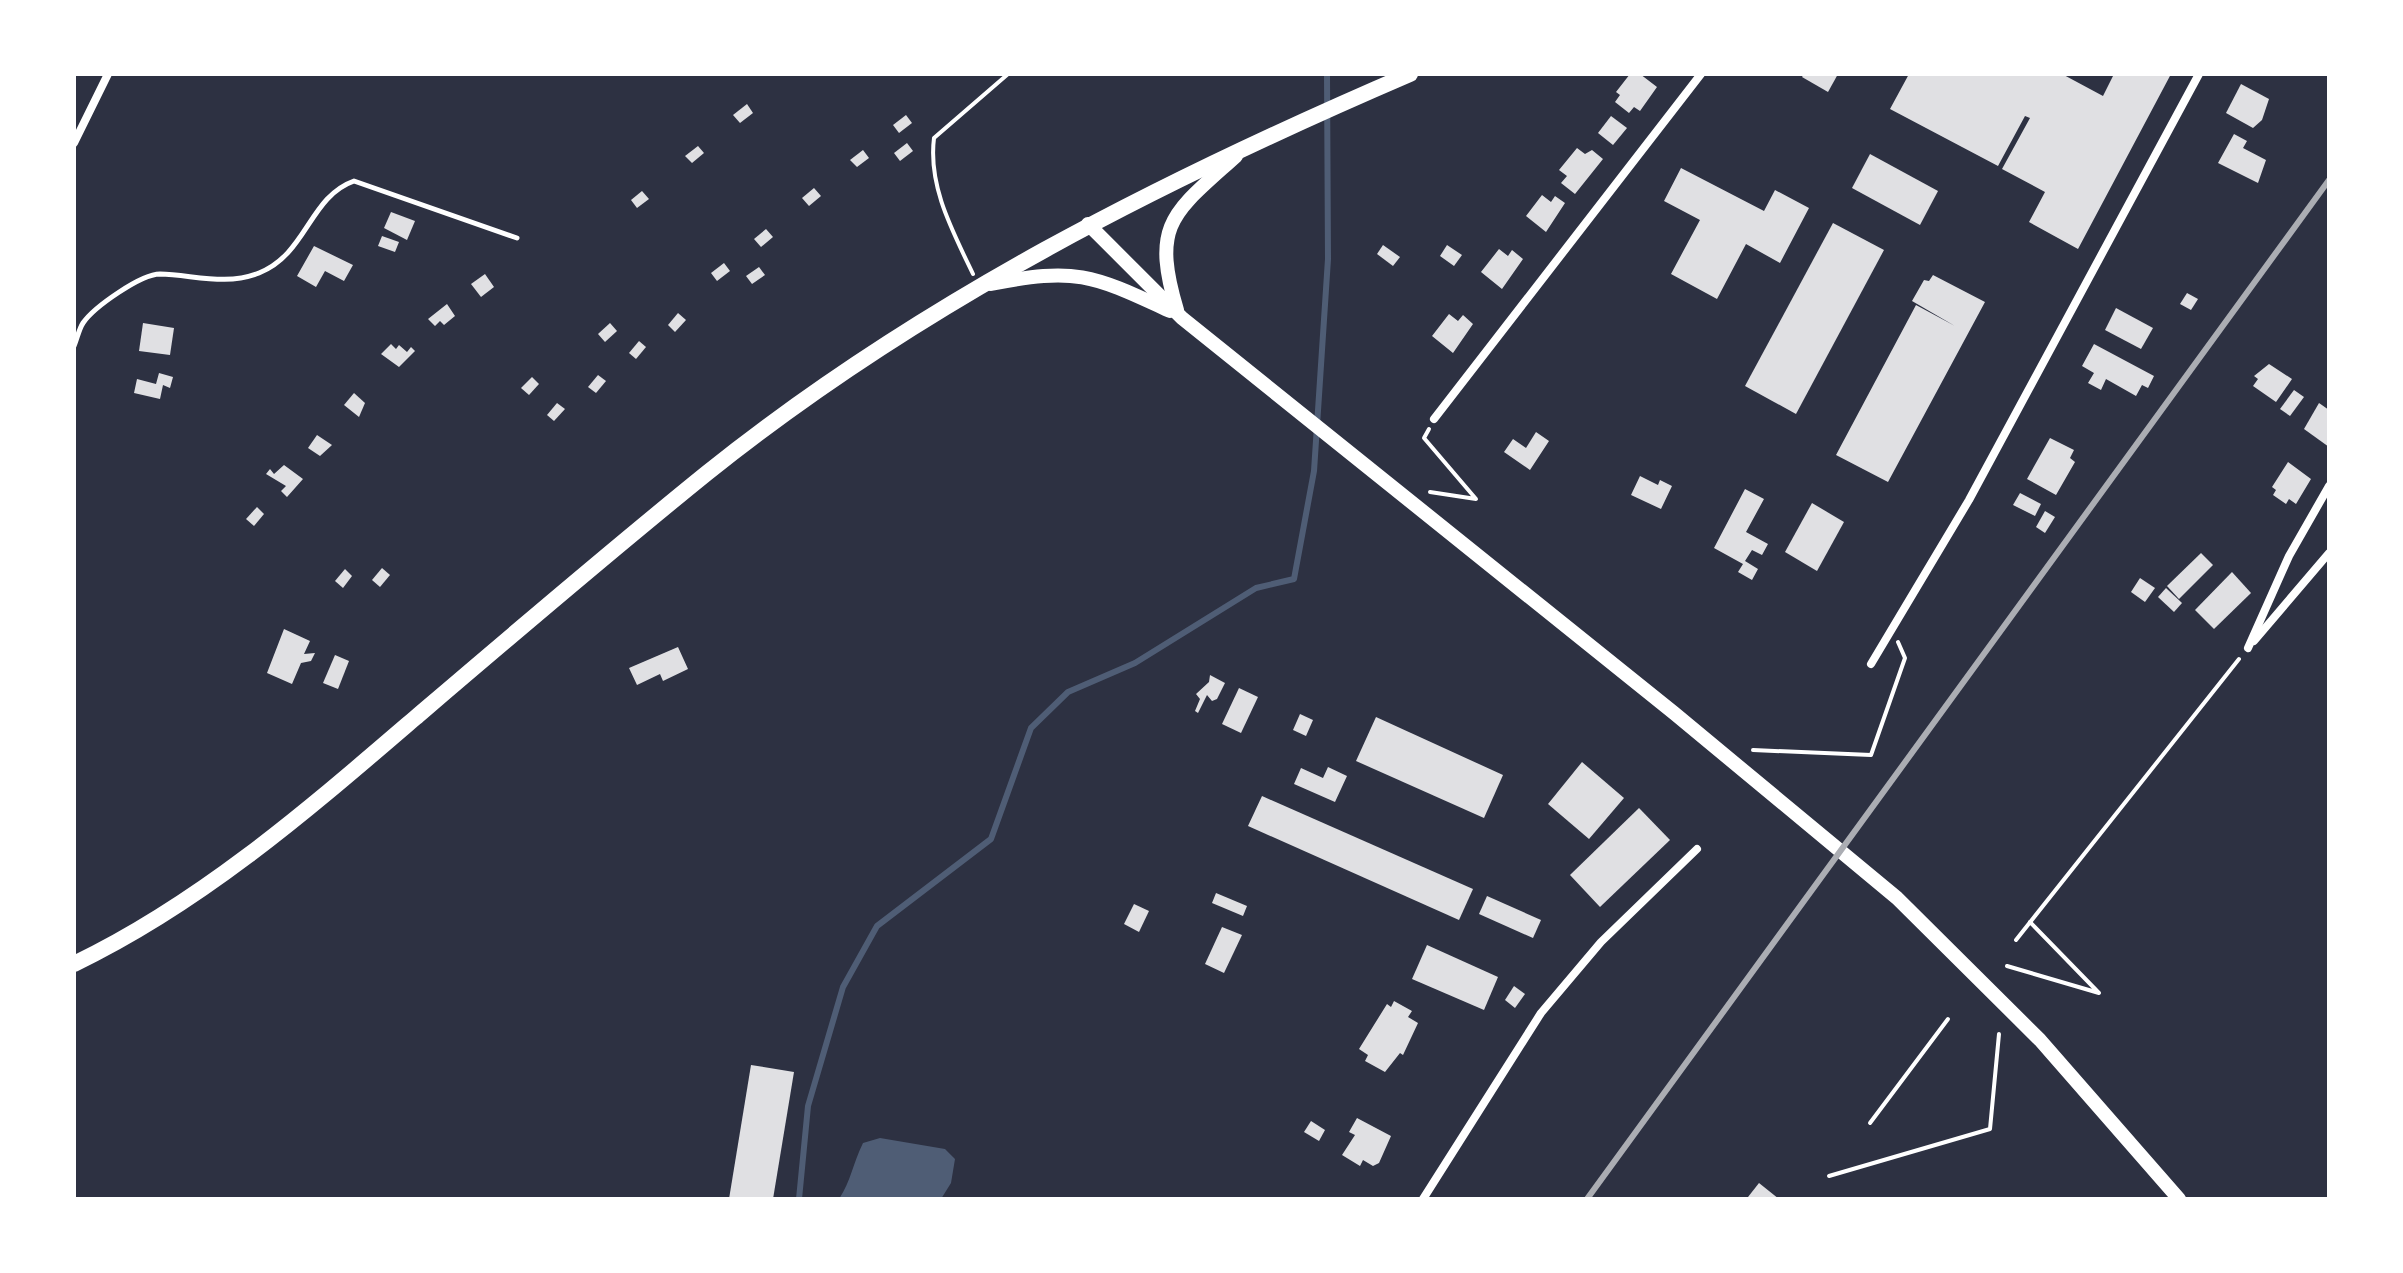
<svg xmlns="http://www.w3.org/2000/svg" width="2403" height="1273" font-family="'Nunito Sans',sans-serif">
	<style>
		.water { fill: #4f5d75 }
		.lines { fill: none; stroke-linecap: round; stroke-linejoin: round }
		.stream { stroke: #4f5d75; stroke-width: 6 }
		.building { fill: #e0e0e3 }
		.path { stroke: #fff; stroke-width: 4 }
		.service { stroke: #fff; stroke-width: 5 }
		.minor { stroke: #fff; stroke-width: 8 }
		.secondary { stroke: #fff; stroke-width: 14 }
		.primary { stroke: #fff; stroke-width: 16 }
		.rail { stroke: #abadb3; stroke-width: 6 }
	</style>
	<rect width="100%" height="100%" fill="#2d3142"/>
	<path class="water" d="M880 1138 945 1149 955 1159 951 1183 941 1199H839C851 1181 853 1163 863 1143Z"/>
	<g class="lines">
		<path class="stream" d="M799 1199 808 1106 843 987 877 926 991 839 1031 728 1068 692 1135 663 1256 588 1294 579 1314 471 1328 259 1327 74"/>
	</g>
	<g class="building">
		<path d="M1630 74H1640L1657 87 1640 111 1634 107 1629 113 1615 102 1620 95 1616 92Z"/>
		<path d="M1804 74H1838L1828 92 1802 77Z"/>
		<path d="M1909 74H2062L2103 96 2114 74H2171L2078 249 2029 222 2045 192 2002 169 2030 118 2025 116 1998 166 1890 109Z"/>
		<path d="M2241 84 2269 99 2262 120 2253 128 2226 113Z"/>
		<path d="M747 104 753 113 740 123 733 115Z"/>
		<path d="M906 115 912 123 899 133 893 125Z"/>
		<path d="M1611 116 1627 128 1613 145 1598 133Z"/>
		<path d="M2234 134 2247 141 2243 148 2266 160 2258 183 2218 163Z"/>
		<path d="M907 143 913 151 900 161 894 153Z"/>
		<path d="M698 146 704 153 692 163 685 156Z"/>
		<path d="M1577 148 1585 154 1592 150 1603 159 1575 194 1561 183 1567 176 1559 170Z"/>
		<path d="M863 150 869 158 857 167 850 160Z"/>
		<path d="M1870 154 1938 191 1920 225 1852 188Z"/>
		<path d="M1681 168 1764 211 1775 190 1809 208 1780 263 1746 244 1717 299 1671 274 1700 220 1664 201Z"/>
		<path d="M814 188 821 196 809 206 802 198Z"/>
		<path d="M642 191 649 199 637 208 631 200Z"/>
		<path d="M1542 195 1551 202 1555 196 1565 203 1546 232 1526 216Z"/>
		<path d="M391 212 415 221 407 240 384 228Z"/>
		<path d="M1833 223 1884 250 1796 414 1745 386Z"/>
		<path d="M766 229 773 237 761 247 754 239Z"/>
		<path d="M382 236 399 242 395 252 378 246Z"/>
		<path d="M1383 245 1400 257 1393 266 1377 254Z"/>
		<path d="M1447 245 1462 255 1454 266 1440 256Z"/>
		<path d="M314 246 353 265 344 281 325 271 316 287 297 276Z"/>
		<path d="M1499 249 1508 256 1512 250 1523 259 1502 289 1481 272Z"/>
		<path d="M724 263 730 271 717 281 711 273Z"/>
		<path d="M759 267 765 275 752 284 746 276Z"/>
		<path d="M485 274 494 287 481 297 471 284Z"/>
		<path d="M1933 275 1985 302 1888 482 1836 455 1916 305 1955 326 1912 301 1924 280 1929 281Z"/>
		<path d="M2187 293 2198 299 2191 310 2180 304Z"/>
		<path d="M447 304 455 316 444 325 440 321 435 326 428 319Z"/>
		<path d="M2116 308 2153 328 2141 349 2105 330Z"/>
		<path d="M678 313 686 320 675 332 668 325Z"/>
		<path d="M1449 314 1458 321 1463 315 1473 324 1453 353 1432 336Z"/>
		<path d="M143 323 174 328 170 355 139 351Z"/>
		<path d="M610 323 617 331 605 342 598 334Z"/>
		<path d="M639 341 646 347 636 359 629 353Z"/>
		<path d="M391 344 396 349 399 345 407 352 411 347 415 351 399 367 381 354Z"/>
		<path d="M2094 344 2154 376 2148 388 2142 385 2136 396 2106 379 2101 390 2088 383 2094 373 2082 366Z"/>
		<path d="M2269 364 2292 379 2276 402 2253 386 2258 379 2254 376Z"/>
		<path d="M159 373 173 377 170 388 163 385 160 399 134 393 137 379 156 384Z"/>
		<path d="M598 375 606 381 596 393 588 387Z"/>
		<path d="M532 377 539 384 529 395 521 388Z"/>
		<path d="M2294 390 2304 397 2290 416 2280 409Z"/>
		<path d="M354 393 365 403 359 417 344 405Z"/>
		<path d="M557 403 565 409 554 421 547 415Z"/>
		<path d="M2319 403 2329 410V447L2304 429Z"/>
		<path d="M1536 432 1549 441 1530 470 1504 452 1513 439 1526 448Z"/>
		<path d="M317 435 332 445 320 456 308 448Z"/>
		<path d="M2050 438 2074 450 2070 458 2075 462 2056 495 2027 479Z"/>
		<path d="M2288 462 2311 479 2296 504 2289 499 2286 504 2273 495 2276 490 2272 487Z"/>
		<path d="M284 465 303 479 287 497 281 491 286 486 266 474 270 469 274 474Z"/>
		<path d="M1640 476 1658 485 1660 480 1672 486 1661 509 1631 495Z"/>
		<path d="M1745 489 1764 499 1746 532 1768 544 1762 555 1752 550 1745 561 1758 569 1752 580 1738 572 1743 564 1714 548Z"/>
		<path d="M2020 493 2041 504 2035 516 2013 505Z"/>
		<path d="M1812 503 1844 522 1817 571 1785 552Z"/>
		<path d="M257 507 264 514 254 526 246 519Z"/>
		<path d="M2045 511 2055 517 2045 533 2036 527Z"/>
		<path d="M2201 553 2213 565 2179 599 2167 586Z"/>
		<path d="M382 568 390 575 380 587 372 580Z"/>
		<path d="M345 569 352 576 343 588 335 581Z"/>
		<path d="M2232 572 2251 593 2214 629 2195 610Z"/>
		<path d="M2140 578 2155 588 2145 602 2131 592Z"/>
		<path d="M2166 588 2182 603 2174 612 2158 597Z"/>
		<path d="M284 629 310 641 304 654 315 653 311 661 301 663 292 684 267 673Z"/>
		<path d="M678 647 688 669 663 681 660 674 637 685 629 668Z"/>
		<path d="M335 655 349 661 338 689 323 683Z"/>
		<path d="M1210 675 1225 683 1217 699 1212 701 1207 695 1198 713 1195 711 1200 699 1196 694 1209 682Z"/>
		<path d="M1239 688 1258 697 1241 733 1222 724Z"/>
		<path d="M1300 714 1313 720 1306 736 1293 730Z"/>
		<path d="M1376 717 1503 775 1484 818 1356 761Z"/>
		<path d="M1582 762 1624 798 1589 839 1548 804Z"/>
		<path d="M1328 767 1347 776 1335 802 1294 784 1301 768 1323 778Z"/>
		<path d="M1262 796 1473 889 1459 920 1248 826Z"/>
		<path d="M1639 808 1670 840 1600 907 1570 875Z"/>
		<path d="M1216 893 1247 906 1243 916 1212 903Z"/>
		<path d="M1487 896 1541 920 1533 938 1479 914Z"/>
		<path d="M1134 904 1149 911 1139 932 1124 924Z"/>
		<path d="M1222 927 1242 935 1224 973 1205 964Z"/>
		<path d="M1427 945 1498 977 1484 1010 1412 979Z"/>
		<path d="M1514 986 1525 994 1515 1008 1505 1000Z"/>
		<path d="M1394 1001 1412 1011 1408 1017 1418 1023 1403 1055 1400 1053 1385 1072 1365 1061 1368 1055 1359 1049 1387 1004 1391 1007Z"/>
		<path d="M751 1065 794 1072 773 1199H729Z"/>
		<path d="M1357 1118 1391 1136 1379 1163 1373 1166 1363 1160 1360 1166 1342 1155 1355 1135 1349 1132Z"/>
		<path d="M1311 1121 1325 1130 1319 1141 1304 1132Z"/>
		<path d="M1759 1183 1779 1199H1751L1748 1197Z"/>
	</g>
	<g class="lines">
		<g class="path">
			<path d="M973 274C952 230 928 186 934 138L1008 74"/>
			<path d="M1429 429 1424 438 1476 499 1430 492"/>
			<path d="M1753 750 1871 755 1905 658 1898 642"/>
			<path d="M2016 940 2239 659"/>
			<path d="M2007 966 2099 993 2030 922"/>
			<path d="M1870 1123 1948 1019"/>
			<path d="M1829 1176 1990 1129 1999 1034"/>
		</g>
		<path class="service" d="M74 346C77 339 79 329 83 323 94 307 141 274 160 274 194 275 226 286 259 273 307 254 309 197 354 181L517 238"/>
		<g class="minor">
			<path d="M74 143 108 74"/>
			<path d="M1434 419 1701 74"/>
			<path d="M2254 641 2329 553"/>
			<path d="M2248 648 2289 556 2329 486"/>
			<path d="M1871 664 1969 500 2199 74"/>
			<path d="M1423 1199 1541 1013 1601 942 1697 849"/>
		</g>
		<g class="secondary">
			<path d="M1088 224 1182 318 1674 713 1897 898 2040 1040 2179 1199"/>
			<path d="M991 284C1077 267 1092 275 1170 311"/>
			<path d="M1177 310C1151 223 1173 213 1236 156"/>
		</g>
		<path class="primary" d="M74 964C201 903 309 809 415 718 511 636 608 553 707 473 919 303 1161 181 1410 74"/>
		<path class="rail" d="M1587 1199 2329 180"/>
	</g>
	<rect width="2403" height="1273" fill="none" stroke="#ffffff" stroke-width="152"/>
</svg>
